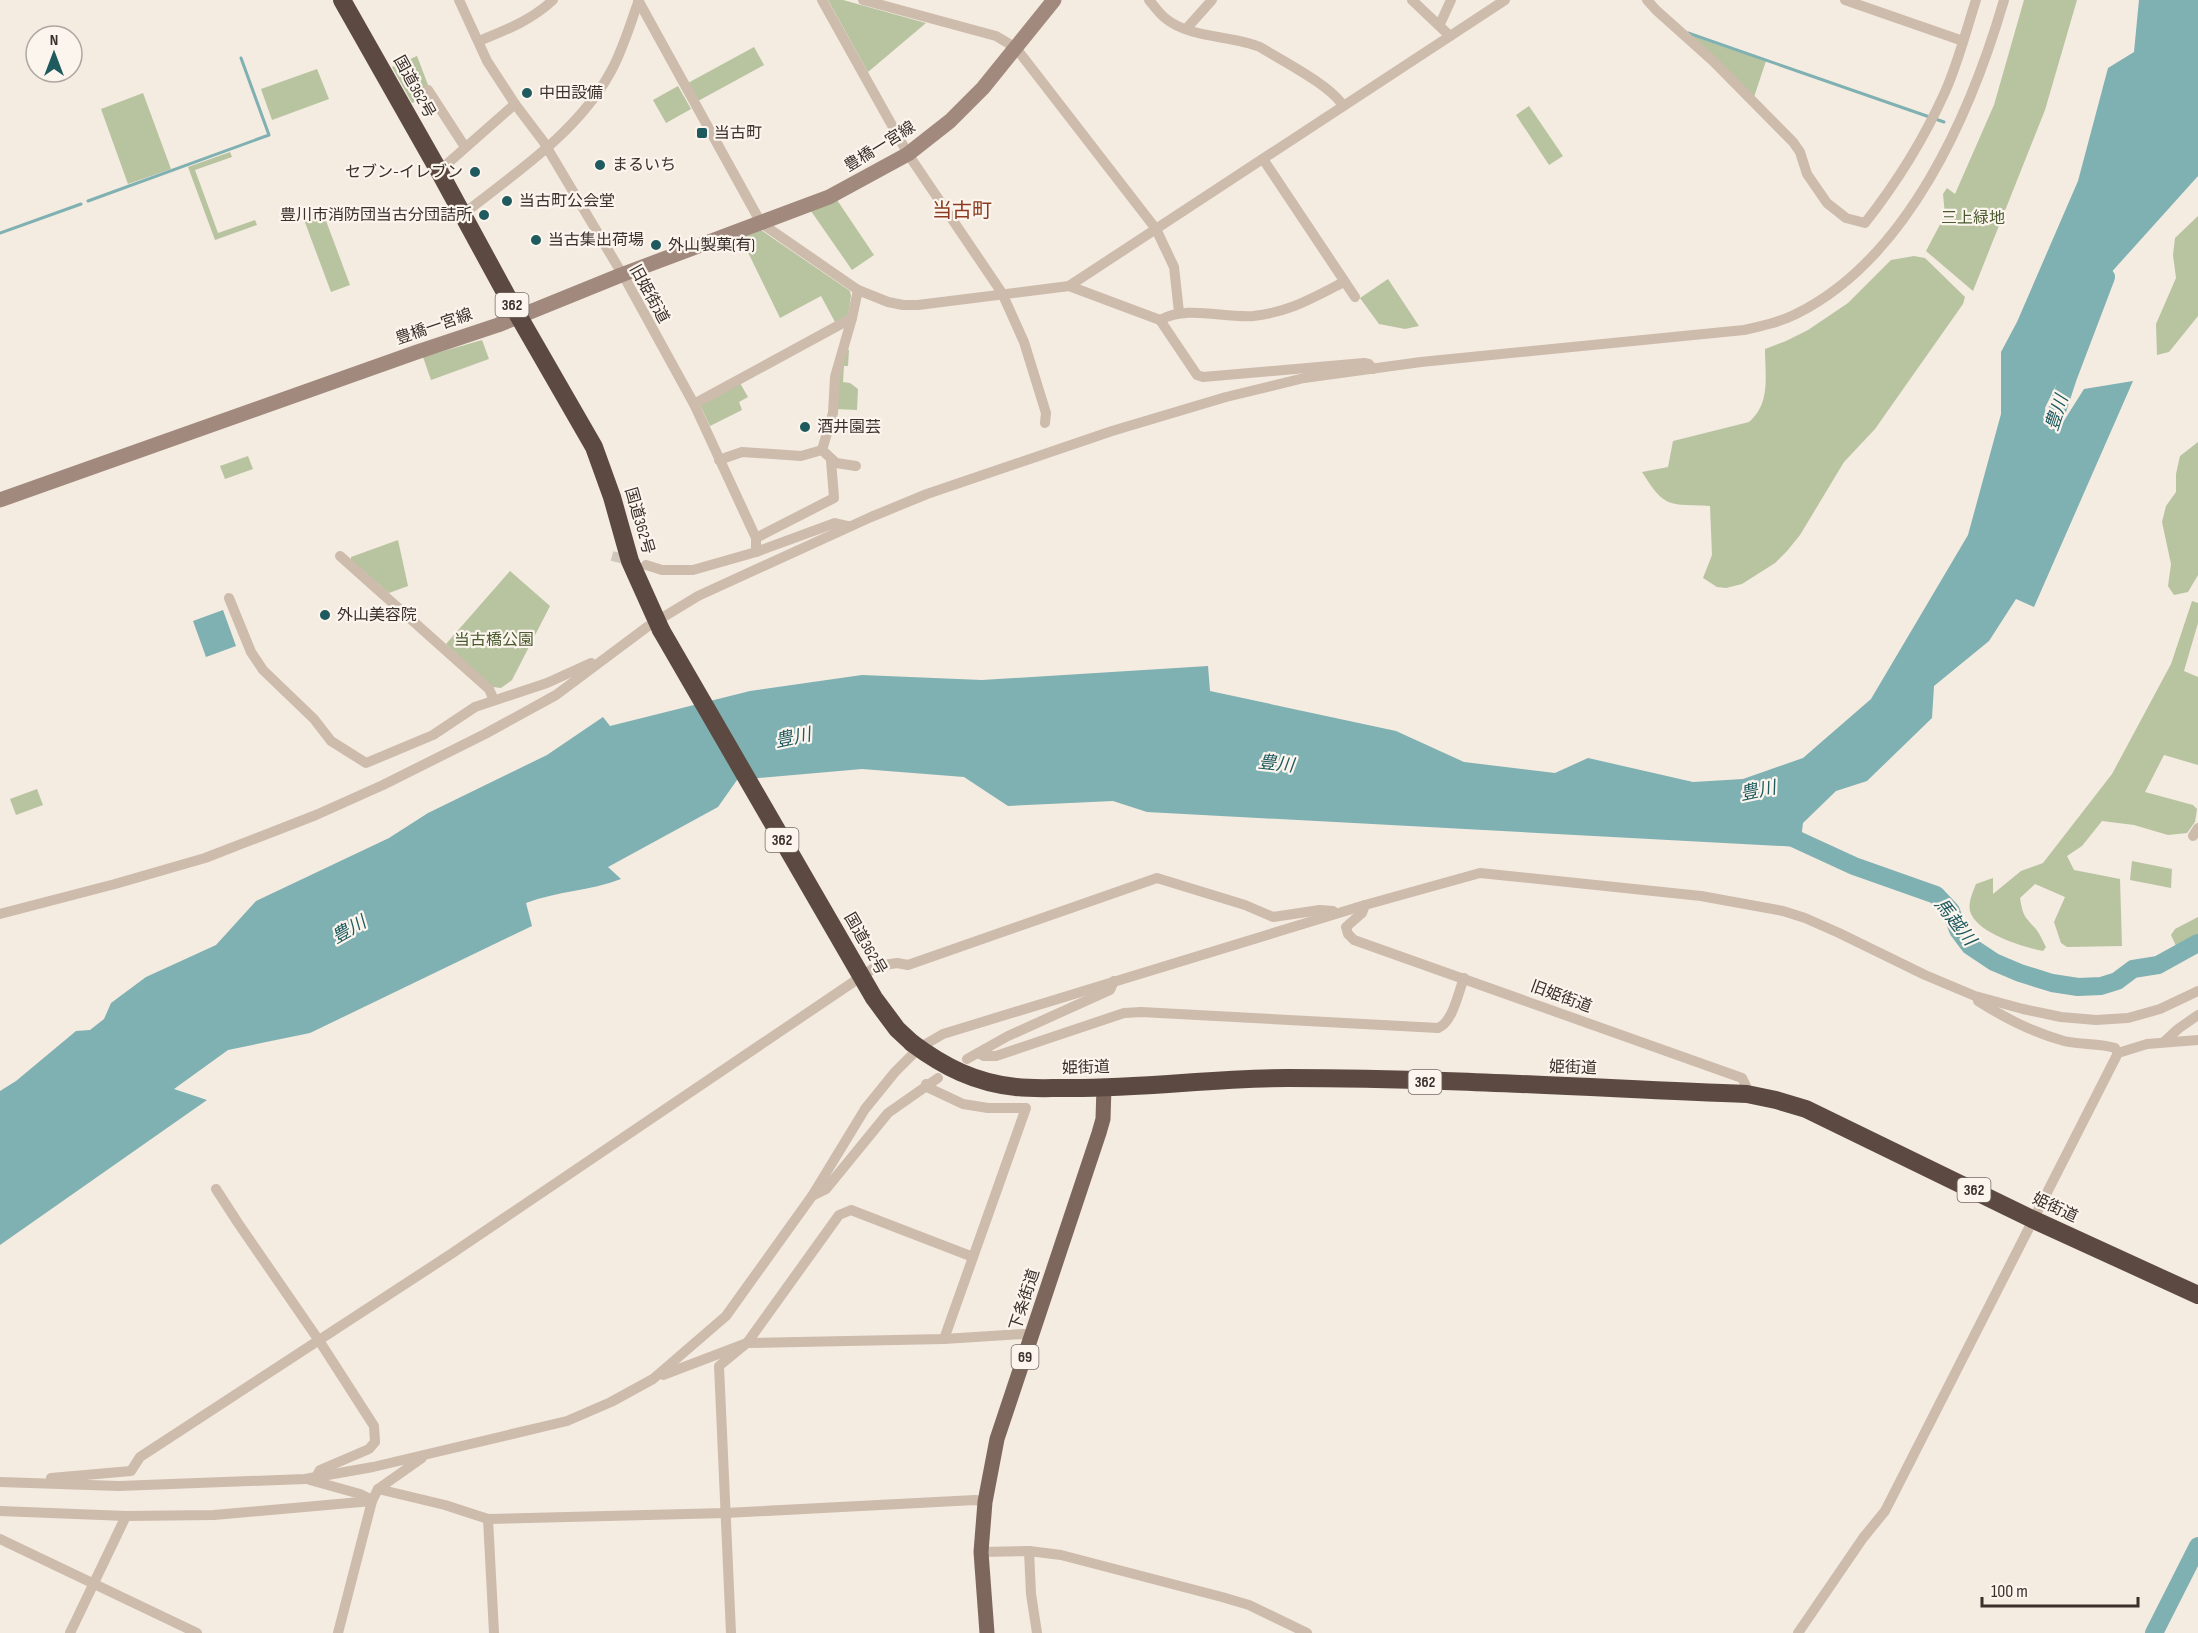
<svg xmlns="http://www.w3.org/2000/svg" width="2198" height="1633" font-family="'Sofia Sans Condensed','Noto Sans JP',sans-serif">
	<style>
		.green { fill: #b8c4a0 }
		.water { fill: #7fb0b2 }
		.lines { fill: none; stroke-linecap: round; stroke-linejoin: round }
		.stream { stroke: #7fb0b2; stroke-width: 3 }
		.river { stroke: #7fb0b2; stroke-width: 18 }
		.street-tunnel { stroke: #cfc6bd; stroke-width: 10; stroke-dasharray: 10 5; stroke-linecap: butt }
		.street { stroke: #cdbbac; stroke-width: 10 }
		.secondary { stroke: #a18a7d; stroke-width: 15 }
		.primary { stroke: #7d675c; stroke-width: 15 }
		.highway { stroke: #5c4a42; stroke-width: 18 }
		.highway-bridge { stroke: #5c4a42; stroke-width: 18 }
		.poi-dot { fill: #1f5a5e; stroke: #fbf5ee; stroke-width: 2 }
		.labels { text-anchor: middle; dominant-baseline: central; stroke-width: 4.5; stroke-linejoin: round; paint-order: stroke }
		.shield { fill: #fbf5ee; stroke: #756b66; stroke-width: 1.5 }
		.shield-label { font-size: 15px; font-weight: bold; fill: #3b302b }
		.street-label { font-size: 16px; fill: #3b302b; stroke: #fbf5ee }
		.poi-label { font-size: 16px; fill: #3b302b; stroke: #fbf5ee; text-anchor: start }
		.park-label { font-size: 16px; fill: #4a5a2e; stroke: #fbf5ee }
		.water-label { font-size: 18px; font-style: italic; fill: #1f5a5e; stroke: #fbf5ee }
		.quarter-label { font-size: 20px; fill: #8c3b22; stroke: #fbf5ee }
	</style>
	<rect width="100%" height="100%" fill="#f4ebe1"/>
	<g class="green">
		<path d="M828 0H843L926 23 868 72Z"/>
		<path d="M2024 0H2077L2045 110 1973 291 1926 251 1945 215 1943 194 1947 188 1955 194 1994 105Z"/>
		<path d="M1686 34 1766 61 1754 97Z"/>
		<path d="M754 47 764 65 698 101 688 83Z"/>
		<path d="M417 56 436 106 424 98 412 103 392 67Z"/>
		<path d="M317 69 329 99 272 120 261 89Z"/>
		<path d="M678 86 691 109 666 123 653 100Z"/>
		<path d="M143 93 171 169 128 184 101 109Z"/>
		<path d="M1529 106 1563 156 1549 165 1516 115Z"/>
		<path d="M230 152 232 157 195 170 218 233 255 220 257 225 215 240 188 167Z"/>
		<path d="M837 200 874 255 852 270 811 211Z"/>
		<path d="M322 210 350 285 331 292 303 217Z"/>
		<path d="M2198 216V316L2169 352 2157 355 2156 324 2176 278 2173 255 2175 238Z"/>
		<path d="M761 230 850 291 851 296 848 316 835 322 821 296 780 318 741 238Z"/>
		<path d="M1914 256 1925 258 1965 297 1963 304 1875 429 1844 462 1800 535 1787 551 1775 563 1742 584 1726 588 1717 587 1703 578 1712 555 1710 506C1669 504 1665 509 1642 472L1668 467 1673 441 1749 422C1771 403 1765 376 1765 349L1786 341 1808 330 1848 303 1891 260Z"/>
		<path d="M1388 279 1419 326 1405 329 1379 324 1360 298Z"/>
		<path d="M482 340 489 359 431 380 423 357Z"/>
		<path d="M846 349 849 350 848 366H844L843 382 850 383 858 389 857 410 836 409 838 377Z"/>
		<path d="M740 383 748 397 739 402 742 410 710 426 700 405Z"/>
		<path d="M2198 442V575L2188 592 2174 595 2168 586 2171 564 2162 522 2166 506 2176 492V474L2180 456Z"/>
		<path d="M248 456 253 469 225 479 220 466Z"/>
		<path d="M398 540 408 586 389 593 351 560V557Z"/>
		<path d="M510 571 550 606 512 680 501 688 493 687 446 644Z"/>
		<path d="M2192 601 2198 603V623L2184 671 2198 677V765L2164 755 2145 792 2193 805 2197 809 2195 822 2187 833 2168 835 2134 825 2102 821 2082 846 2067 856 2074 870 2120 879 2122 946 2067 947 2061 943 2054 922 2065 897 2035 884 2020 898C2023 916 2024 916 2036 929 2040 934 2043 942 2046 947L2043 951C2023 947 1976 933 1970 911 1968 902 1973 892 1976 884L1993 878V894L2021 871 2043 863 2112 774 2171 664Z"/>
		<path d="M37 789 43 805 16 815 10 799Z"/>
		<path d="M2132 861 2172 869 2171 888 2130 880Z"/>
		<path d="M2198 917V952L2180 961 2174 962 2170 956 2171 951 2176 946 2171 935 2175 929Z"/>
	</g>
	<g class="water">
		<path d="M2139 0H2198V176L2108 276 2045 408 2048 446 2084 389 2133 381 2034 607 2016 599 1989 641 1934 686 1932 718 1867 781 1836 791 1803 823 1800 847 1147 812 1113 801 1008 806 964 777 862 769 737 780 718 807 608 867 621 879C590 891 557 891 526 903L532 926 310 1033 228 1050 174 1089 207 1100 0 1245V1091L16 1081 76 1031 90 1030 104 1019 111 1003 146 977 216 945 256 901 389 838 428 813 547 755 603 717 610 726 750 691 862 675 982 680 1208 666 1210 691 1396 731 1464 762 1555 773 1588 758 1693 782 1743 779 1803 758 1871 699 1968 535 2001 414V352L2017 322 2078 181 2108 68 2134 52Z"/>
		<path d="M223 610 236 646 206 657 193 621Z"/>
	</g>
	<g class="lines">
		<g class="stream">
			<path d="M1688 33 1944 122"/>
			<path d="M88 201 269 135 241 58"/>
			<path d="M0 233 81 204"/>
		</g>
		<g class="river">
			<path d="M2040 463 2068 377 2106 277"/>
			<path d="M1780 832 1854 866 1936 895 1951 911 1958 930 1970 946 1994 962 2020 973 2052 983 2078 987 2101 986 2117 981 2133 969 2158 965 2198 943"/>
			<path d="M2154 1633 2198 1546"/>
		</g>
		<path class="street-tunnel" d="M612 556 632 561"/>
		<g class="street">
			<path d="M459 0 487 61 515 104 543 141 627 282 694 404 756 538V552"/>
			<path d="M638 0 761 223 858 290 888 302 903 305H918L1069 286 1160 320 1197 375 1203 377 1364 363 1369 364 1373 369"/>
			<path d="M822 0 908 154 1002 293 1024 342 1046 413 1045 423"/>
			<path d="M863 0 996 36 1016 48 1156 229 1174 267 1179 312"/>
			<path d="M1149 0C1154 6 1159 13 1165 18 1190 39 1232 35 1260 47 1281 60 1332 86 1343 106"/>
			<path d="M1412 0 1450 36"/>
			<path d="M1647 0 1656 10 1713 61 1793 142 1800 152 1807 174 1827 203 1846 218 1865 223C1898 181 1923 141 1945 92 1958 63 1966 31 1976 0"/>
			<path d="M1845 0 1963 41"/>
			<path d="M1440 24 1451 0"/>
			<path d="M1187 28 1212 0"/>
			<path d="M479 41C506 30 532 20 553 0"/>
			<path d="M428 90 465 147"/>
			<path d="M1263 159 1355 297"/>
			<path d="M439 171 515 104"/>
			<path d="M462 215C515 173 577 133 610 73 623 50 630 24 639 0"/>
			<path d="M1069 286 1505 0"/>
			<path d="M1160 320C1187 305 1222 318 1253 316 1290 312 1312 298 1344 282"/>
			<path d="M694 404 852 318"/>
			<path d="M822 450 833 413 835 377 852 318 858 290"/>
			<path d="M719 460 742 452 801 456 822 450 836 463 856 466"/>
			<path d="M756 538 834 498 831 460"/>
			<path d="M340 556 489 689 494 700"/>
			<path d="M646 565 662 570H693L756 552 835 523 848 526"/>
			<path d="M229 598 251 652 263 670 314 719 331 741 366 763 433 735 475 707 547 683 591 663"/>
			<path d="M2193 836 2198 828"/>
			<path d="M1365 905 1362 913 1346 927 1348 934 1354 940 1742 1078 1746 1086 1747 1094"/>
			<path d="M0 914 115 884 205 858 316 815 383 785 485 734 556 695 647 627 698 596 871 517 927 494 1112 431 1226 397 1304 378 1421 362 1744 330C1762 326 1780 322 1796 314 1908 259 1971 113 2004 0"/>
			<path d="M1978 1001C2003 1017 2035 1033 2064 1041 2081 1045 2099 1043 2115 1048L2118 1053"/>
			<path d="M2164 1042 2178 1029 2198 1015"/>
			<path d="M978 1053 984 1056H996L1124 1013 1141 1012 1438 1028C1453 1022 1458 993 1464 978"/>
			<path d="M967 1059 1008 1036 1110 990 1114 981"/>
			<path d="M926 1084 929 1088 963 1104 988 1108H1026L944 1339"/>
			<path d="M216 1189 238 1223 320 1342 374 1426 375 1442 369 1449 320 1470 316 1477"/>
			<path d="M812 1196 826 1189 888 1113 938 1078"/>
			<path d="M663 1375 747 1343 944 1339 1023 1334 1032 1336"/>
			<path d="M51 1478 131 1471 140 1457 451 1254 877 966 897 963 908 965 1157 878 1245 905 1273 917 1320 910 1333 911"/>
			<path d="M310 1480 360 1494 372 1500"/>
			<path d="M0 1482 119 1486 305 1479 373 1467 567 1421 611 1402 653 1379 726 1316 812 1196 865 1109 895 1072 919 1048 943 1034 1365 905 1480 873 1701 896 1783 911 1805 918 1839 933 1925 975 1975 996 2023 1009 2061 1017 2096 1020 2128 1018 2160 1009 2198 991"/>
			<path d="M378 1489 445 1505 488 1519 726 1513 975 1500 985 1502"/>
			<path d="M0 1511 126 1516 214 1515 372 1501"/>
			<path d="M488 1519 494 1633"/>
			<path d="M0 1539 197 1633"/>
			<path d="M1029 1551 1031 1594 1037 1633"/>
			<path d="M981 1552 1029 1551 1061 1555 1222 1597 1249 1605 1307 1633"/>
			<path d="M70 1633 126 1516"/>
			<path d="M338 1633 372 1501 378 1489 422 1458"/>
			<path d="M731 1633 719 1366 747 1343 839 1215 851 1210 973 1257"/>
			<path d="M1798 1633 1863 1538 1885 1511 2118 1053 2147 1044 2198 1040"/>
		</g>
		<path class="secondary" d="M0 500 417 352 498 325 621 275 829 197 908 154 950 121 983 88 1054 0"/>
		<path class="primary" d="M987 1633 981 1552 985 1502 997 1439 1099 1133 1103 1119 1104 1087"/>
		<g class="highway">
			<path d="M342 0 439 171 507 296 594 447 612 497 630 561 661 630"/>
			<path d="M912 1043C944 1067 976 1083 1016 1087 1032 1089 1049 1088 1065 1088 1140 1089 1214 1078 1288 1078 1441 1078 1594 1088 1747 1094L1776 1100 1806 1109 2032 1219 2198 1295"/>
		</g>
		<path class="highway-bridge" d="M661 630 874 998 897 1029 912 1043"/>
	</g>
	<g class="poi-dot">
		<circle cx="527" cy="93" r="6"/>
		<rect x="696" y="127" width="12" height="12" rx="3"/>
		<circle cx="600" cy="165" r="6"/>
		<circle cx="475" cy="172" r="6"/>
		<circle cx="507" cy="201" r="6"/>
		<circle cx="484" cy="215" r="6"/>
		<circle cx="536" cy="240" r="6"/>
		<circle cx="656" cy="245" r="6"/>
		<circle cx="805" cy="427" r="6"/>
		<circle cx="325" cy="615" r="6"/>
	</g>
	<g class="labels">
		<g class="shield">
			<rect x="495.5" y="293" width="33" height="24" rx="4.5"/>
			<rect x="765.5" y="828" width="33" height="24" rx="4.5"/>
			<rect x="1408.5" y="1070" width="33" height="24" rx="4.5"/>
			<rect x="1957.5" y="1178" width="33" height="24" rx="4.5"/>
			<rect x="1011.5" y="1345" width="27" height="24" rx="4.5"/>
		</g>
		<g class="shield-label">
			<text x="512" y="305">362</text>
			<text x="782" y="840">362</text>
			<text x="1425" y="1082">362</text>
			<text x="1974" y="1190">362</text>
			<text x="1025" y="1357">69</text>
		</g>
		<g class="street-label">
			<text transform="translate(414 87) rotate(61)">国道362号</text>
			<text transform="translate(880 147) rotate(-32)">豊橋一宮線</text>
			<text transform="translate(649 294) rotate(61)">旧姫街道</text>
			<text transform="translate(434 327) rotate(-19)">豊橋一宮線</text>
			<text transform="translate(639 521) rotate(74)">国道362号</text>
			<text transform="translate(865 944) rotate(60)">国道362号</text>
			<text transform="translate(1561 997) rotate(20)">旧姫街道</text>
			<text transform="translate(1086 1068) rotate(-1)">姫街道</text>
			<text transform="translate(1573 1068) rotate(2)">姫街道</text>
			<text transform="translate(2055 1208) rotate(25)">姫街道</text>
			<text transform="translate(1025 1300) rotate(-72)">下条街道</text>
		</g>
		<g class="poi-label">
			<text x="539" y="93">中田設備</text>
			<text x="714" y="133">当古町</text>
			<text x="612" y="165">まるいち</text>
			<text x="463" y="172" text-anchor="end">セブン-イレブン</text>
			<text x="519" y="201">当古町公会堂</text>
			<text x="472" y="215" text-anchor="end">豊川市消防団当古分団詰所</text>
			<text x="548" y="240">当古集出荷場</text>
			<text x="668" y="245">外山製菓(有)</text>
			<text x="817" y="427">酒井園芸</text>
			<text x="337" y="615">外山美容院</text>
		</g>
		<g class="park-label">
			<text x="1973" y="218">三上緑地</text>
			<text x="494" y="640">当古橋公園</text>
		</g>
		<g class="water-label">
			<text transform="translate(2057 413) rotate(-72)">豊川</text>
			<text transform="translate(793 738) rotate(-12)">豊川</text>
			<text transform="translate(1276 764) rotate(6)">豊川</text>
			<text transform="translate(1758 791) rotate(-12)">豊川</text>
			<text transform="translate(1955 922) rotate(52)">馬越川</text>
			<text transform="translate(349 930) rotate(-30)">豊川</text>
		</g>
		<g class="quarter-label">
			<text x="962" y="211">当古町</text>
		</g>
	</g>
	<g transform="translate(54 54)"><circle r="28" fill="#fbf5ee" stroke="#aea6a0" stroke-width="1.5"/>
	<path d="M0-4.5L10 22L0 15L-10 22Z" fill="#1f5a5e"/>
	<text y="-9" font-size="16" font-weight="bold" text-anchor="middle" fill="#3b302b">N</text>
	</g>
	<path d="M1982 1597v9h156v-9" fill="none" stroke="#3b302b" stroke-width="3"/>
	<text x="1991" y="1597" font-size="18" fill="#3b302b" stroke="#fbf5ee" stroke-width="4.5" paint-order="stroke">100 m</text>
</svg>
